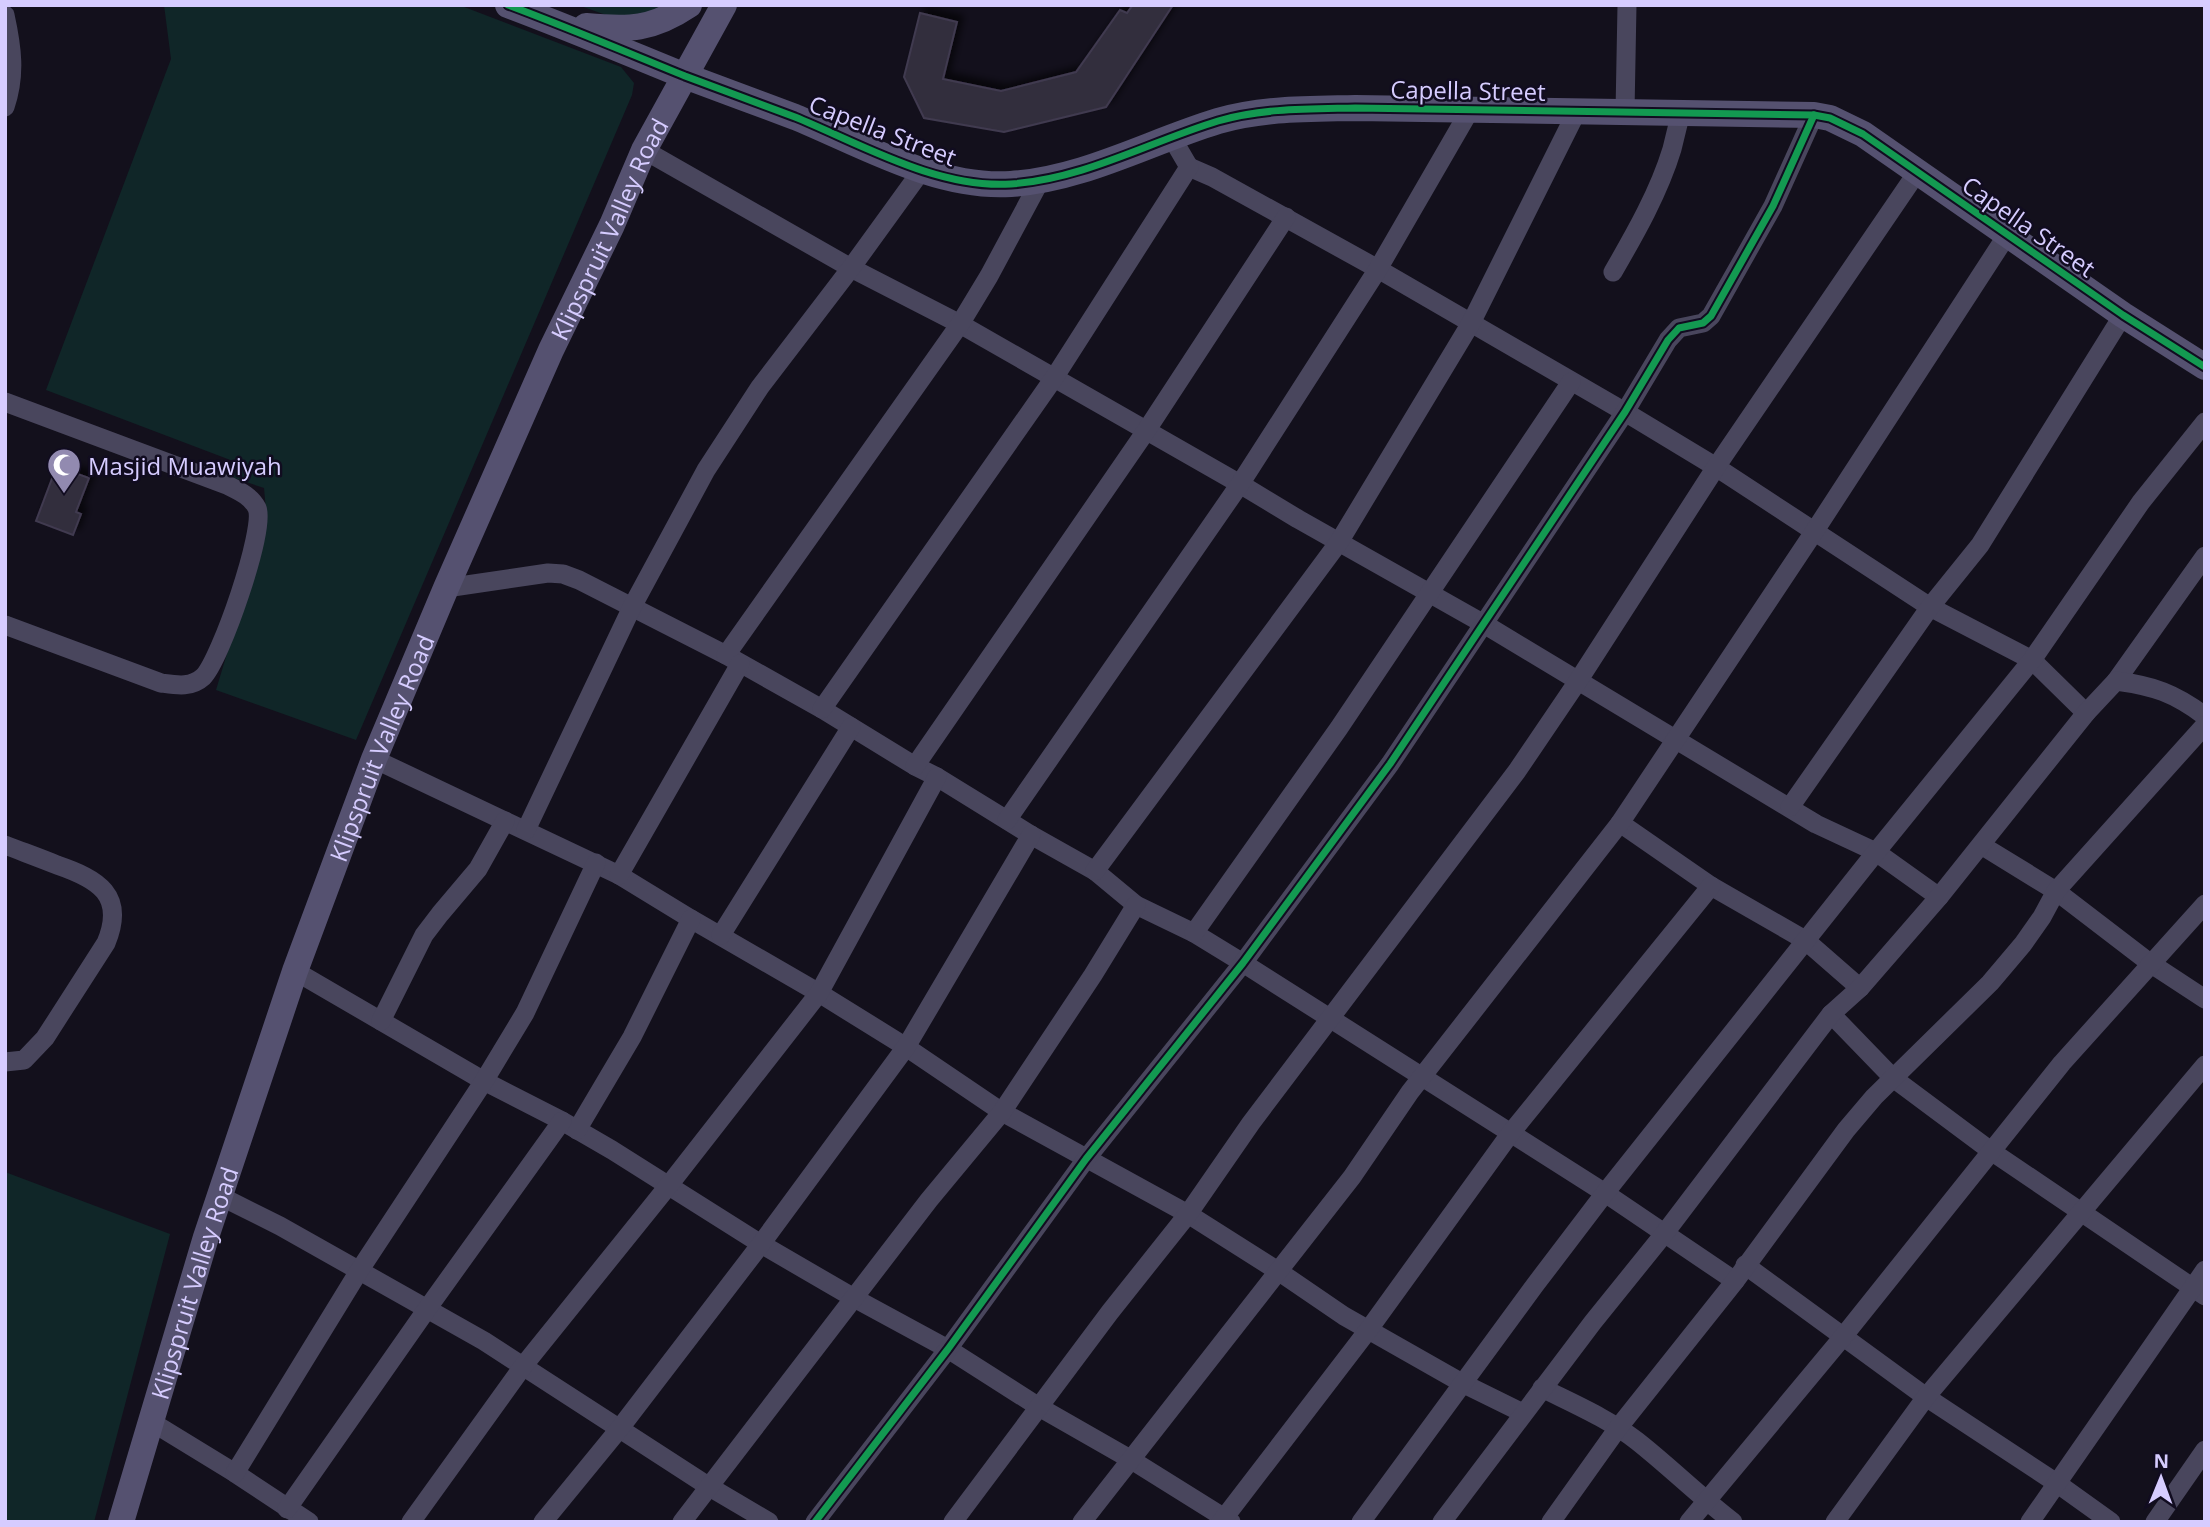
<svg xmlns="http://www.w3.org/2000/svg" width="2210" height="1527" font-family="'Open Sans',sans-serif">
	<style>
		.green { fill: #102628 }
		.building { fill: #322e3e; stroke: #413a50; stroke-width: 2; filter: url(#shadow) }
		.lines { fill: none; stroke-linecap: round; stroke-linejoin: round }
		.street { stroke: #49465d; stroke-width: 19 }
		.secondary { stroke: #555170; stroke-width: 26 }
		.cycleway-casing { stroke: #110c20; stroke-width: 11 }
		.cycleway { stroke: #139951; stroke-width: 7 }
		.labels { text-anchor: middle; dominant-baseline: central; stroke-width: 5; stroke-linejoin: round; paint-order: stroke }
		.street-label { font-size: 24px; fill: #d6ccff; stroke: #110c20 }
		.poi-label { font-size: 24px; fill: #d6ccff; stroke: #110c20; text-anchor: start }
	</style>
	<defs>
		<filter id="shadow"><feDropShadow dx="6" dy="-6" stdDeviation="3.5" flood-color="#0009"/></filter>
	</defs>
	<rect width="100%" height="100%" fill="#13101c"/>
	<g class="green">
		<path d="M164 5H459L621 67 634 83 632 95 356 740 216 690 267 521 264 488 228 476 233 461 46 390 171 59Z"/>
		<path d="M578 5H673L648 17 606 15Z"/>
		<path d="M5 1172 170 1234 94 1522H5Z"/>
	</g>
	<g class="building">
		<path d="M1130 5H1173L1106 107 1004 132 924 118 904 77 920 13 957 22 943 79 1001 91 1076 72 1120 10 1127 13 1132 6Z"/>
		<path d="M56 468 63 471 64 469 89 478 76 512 81 514 73 535 36 521Z"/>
	</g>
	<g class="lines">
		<g class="street">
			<path d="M5 15C12 47 16 75 5 107"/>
			<path d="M1625 112 1627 5"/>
			<path d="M644 150 851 268 960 324 1240 484 1298 519 1484 624 1816 824 1876 852 1939 897"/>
			<path d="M1189 167 1212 177 1378 269 1625 412 1716 467 1930 607 2032 660 2086 713"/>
			<path d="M1613 272C1635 234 1659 192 1672 149 1675 137 1678 124 1681 112"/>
			<path d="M5 402 227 485C239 491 251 496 257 508 266 529 220 661 203 677 191 688 176 685 161 683L5 625"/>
			<path d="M446 588 548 573 563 574 579 580 726 655 822 709 915 766 937 777 1031 835 1095 871 1136 905 1194 933 1243 963 1605 1193 1735 1281"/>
			<path d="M726 655 960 324 989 276 1040 181"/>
			<path d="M2116 681 2205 556"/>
			<path d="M822 709 1054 378 1189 167 1172 138"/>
			<path d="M374 759 619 875 691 919 819 993 906 1047 1002 1112 1188 1214 1278 1271 1344 1316 1462 1383 1523 1413"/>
			<path d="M915 766 1146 431 1286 217"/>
			<path d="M1790 807 1930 607 1980 545 2123 315"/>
			<path d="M1007 820 1240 484 1378 269 1470 110"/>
			<path d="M1620 823 1711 886 1805 940 1860 988"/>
			<path d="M526 830 632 607 706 470 760 387 851 268 922 170"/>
			<path d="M5 845C23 852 40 858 57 865 98 879 126 895 106 943L45 1038 24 1060 5 1062"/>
			<path d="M1981 845 2056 891 2150 963 2205 999"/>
			<path d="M1095 871 1339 542 1471 323 1577 111"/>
			<path d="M619 875 740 664"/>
			<path d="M1194 933 1339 728 1571 382"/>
			<path d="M721 935 851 727"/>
			<path d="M295 971 484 1081 562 1121 612 1150 761 1244 854 1298 948 1349 1039 1407 1130 1459 1231 1522"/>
			<path d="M1831 1014 1893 1078 1991 1151 2205 1296"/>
			<path d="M381 1021 424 935 440 914 478 869 505 821"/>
			<path d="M577 1130 632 1037 691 919"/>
			<path d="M220 1196 280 1226 484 1341 708 1486 769 1522"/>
			<path d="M1745 1265 1926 1397 2058 1484 2111 1522"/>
			<path d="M1542 1388C1574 1404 1609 1419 1637 1441 1670 1467 1699 1496 1733 1522"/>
			<path d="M150 1421 235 1473 309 1522"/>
			<path d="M235 1473 359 1271 484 1081 525 1013 596 863"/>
			<path d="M287 1509 427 1309 562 1121"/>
			<path d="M411 1522 524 1365 669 1185 819 993 937 777"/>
			<path d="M543 1522 620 1428 761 1244 906 1047 1031 835"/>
			<path d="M682 1522 929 1200 1002 1112 1093 975 1136 905"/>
			<path d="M815 1522 948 1349 1086 1159 1243 963 1390 764 1625 412 1668 340 1679 328 1703 323 1711 316 1773 206 1814 115"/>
			<path d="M953 1522 1110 1312 1188 1214 1251 1123 1517 771 1578 681 1716 467 1918 171"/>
			<path d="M1082 1522 1352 1177 1410 1092 1620 823 1814 532 2007 235"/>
			<path d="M1221 1522 1369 1329 1510 1134 1711 886"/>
			<path d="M1361 1522 1535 1285 1605 1193 1876 852 2032 660 2141 502 2205 422"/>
			<path d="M1442 1522 1593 1322 1664 1234 1831 1014 1860 988 1939 897 2086 713 2116 681C2154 686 2174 693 2205 716"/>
			<path d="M1551 1522 1618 1428 1735 1281 1846 1130 1874 1097 1990 983 2023 944 2042 917 2056 891 2205 725"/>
			<path d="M1689 1522 1842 1338 2062 1063 2205 904"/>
			<path d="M1835 1522 1926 1397 2205 1065"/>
			<path d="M2030 1522 2205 1270"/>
			<path d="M2155 1522 2205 1450"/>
		</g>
		<g class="secondary">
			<path d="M508 5C567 27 626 52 685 76 722 90 758 103 795 117 861 144 937 189 1011 184 1084 179 1149 142 1218 121 1263 108 1309 109 1355 108L1814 115 1830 118 1863 134 2123 315 2205 367"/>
			<path d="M586 26C629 30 652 30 689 5"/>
			<path id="s1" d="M121 1522 206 1237 295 971 374 759 446 588 551 350 612 225 644 150 724 5"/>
		</g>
		<g class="cycleway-casing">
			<g id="cycleway">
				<path d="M508 5C567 27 626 52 685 76 722 90 758 103 795 117 861 144 937 189 1011 184 1084 179 1149 142 1218 121 1263 108 1309 109 1355 108L1814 115 1830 118 1863 134 2123 315 2205 367"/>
				<path d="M815 1522 948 1349 1086 1159 1243 963 1390 764 1625 412 1668 340 1679 328 1703 323 1711 316 1773 206 1814 115"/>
			</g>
		</g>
		<use href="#cycleway" class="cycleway"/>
	</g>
	<defs>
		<g id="mosque-pin" transform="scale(1.75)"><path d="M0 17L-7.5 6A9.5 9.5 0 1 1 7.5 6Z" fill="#928ab0" stroke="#110c20"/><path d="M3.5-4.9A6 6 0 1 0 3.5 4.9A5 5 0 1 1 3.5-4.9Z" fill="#fff"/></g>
	</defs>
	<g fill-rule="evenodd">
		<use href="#mosque-pin" x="64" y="465"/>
	</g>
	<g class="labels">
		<g class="street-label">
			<text transform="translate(1468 90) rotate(1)">Capella Street</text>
			<text transform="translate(883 130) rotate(21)">Capella Street</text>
			<text transform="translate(2029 226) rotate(35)">Capella Street</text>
			<text stroke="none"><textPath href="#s1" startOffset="1384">Klipspruit Valley Road</textPath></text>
			<text stroke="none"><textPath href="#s1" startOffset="817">Klipspruit Valley Road</textPath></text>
			<text stroke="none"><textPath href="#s1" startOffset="250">Klipspruit Valley Road</textPath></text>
		</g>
		<g class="poi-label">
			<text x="88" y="465">Masjid Muawiyah</text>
		</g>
	</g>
	<rect width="2210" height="1527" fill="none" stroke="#d6ccff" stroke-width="14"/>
	<g transform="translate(2161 1478) rotate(1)" stroke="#110c20" stroke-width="5" paint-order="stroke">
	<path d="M0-5L12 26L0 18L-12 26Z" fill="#d6ccff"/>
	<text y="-10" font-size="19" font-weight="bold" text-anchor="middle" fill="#d6ccff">N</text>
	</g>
</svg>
